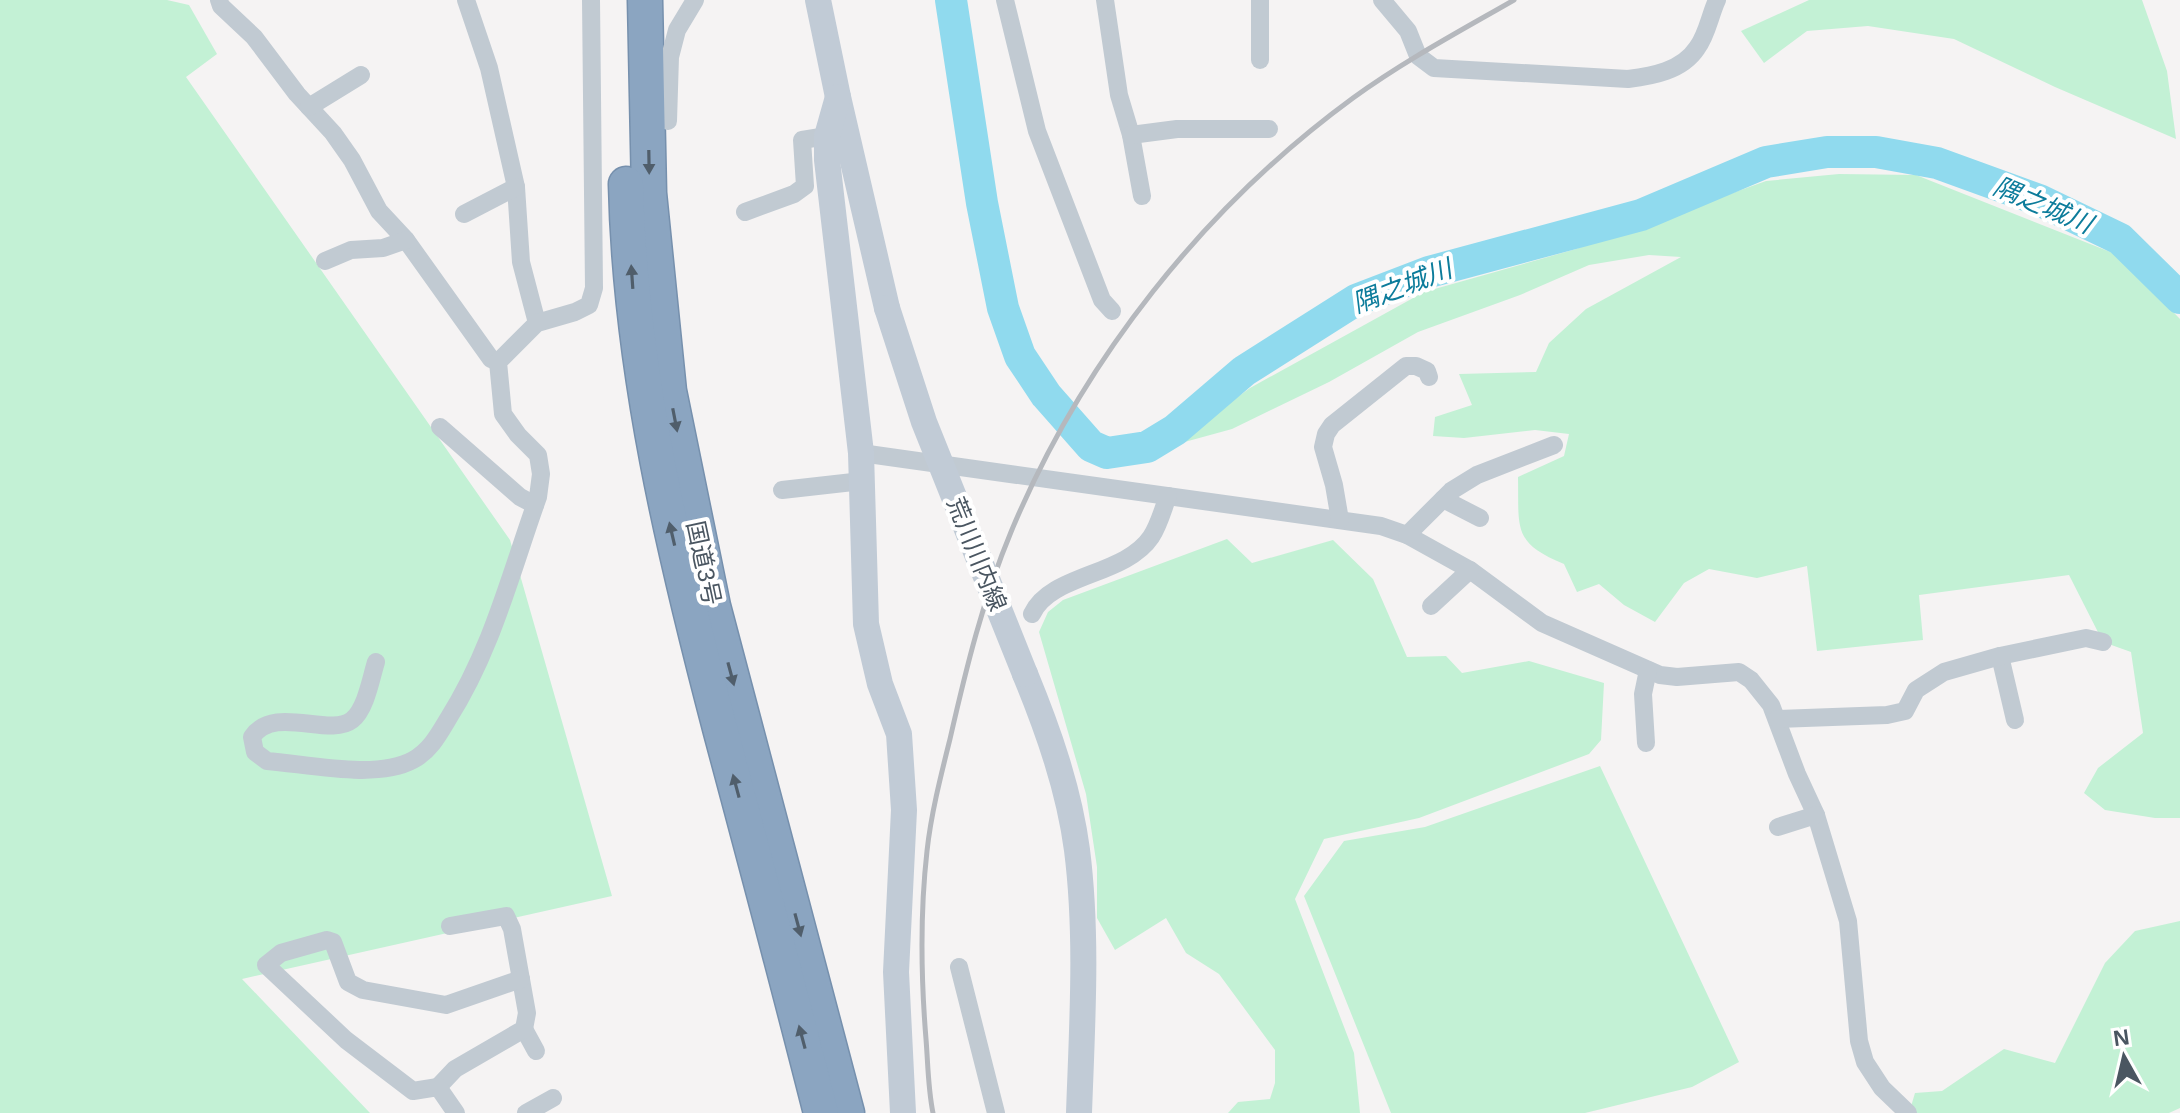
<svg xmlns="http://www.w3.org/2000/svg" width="2180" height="1113" font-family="Helvetica,'Noto Sans JP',sans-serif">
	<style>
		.green { fill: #c3f1d5 }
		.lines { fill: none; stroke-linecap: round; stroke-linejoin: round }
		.river { stroke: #90daee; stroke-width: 32 }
		.highway-casing { stroke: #7690ad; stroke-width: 37 }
		.street { stroke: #c1cad2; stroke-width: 18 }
		.secondary { stroke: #c1cbd6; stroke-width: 26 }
		.highway { stroke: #8ba5c1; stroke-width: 34 }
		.rail { stroke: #b5b8bd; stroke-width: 5 }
		.secondary-bridge { stroke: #c1cbd6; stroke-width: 26 }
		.oneway { fill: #505e6b }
		.labels { text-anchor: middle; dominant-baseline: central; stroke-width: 8; stroke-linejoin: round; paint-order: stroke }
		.street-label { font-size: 24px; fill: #4a5661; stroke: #fff }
		.water-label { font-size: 26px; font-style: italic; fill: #0c7c9b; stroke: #fff }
	</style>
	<rect width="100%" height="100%" fill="#f5f3f3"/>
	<g class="green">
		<path d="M0 0H167L189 5 217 54 186 77 510 540 612 896 242 979 370 1113H0Z"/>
		<path d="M1809 0H2142L2167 71 2176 139 2055 87 1954 39 1868 26 1807 31 1764 63 1741 31Z"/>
		<path d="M1839 174 1916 175 2118 255 2180 319V818H2155L2105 810 2084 793 2098 768 2143 733 2131 652 2103 642 2069 575 1919 595 1923 640 1817 651 1807 566 1757 578 1709 569 1684 583 1655 622 1624 605 1599 584 1577 592 1564 564C1512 543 1519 528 1518 477L1564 456 1569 434 1535 430 1464 438 1433 436 1435 417 1472 405 1459 374 1536 372 1549 343 1586 309 1681 257 1649 255 1589 265 1520 295 1418 332 1329 382 1232 429 1170 446 1250 388 1424 292 1576 249 1766 181Z"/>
		<path d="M1227 539 1252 563 1333 540 1373 579 1407 657 1446 656 1462 673 1529 661 1604 683 1601 740 1589 754 1419 818 1324 839 1295 899 1354 1053 1360 1113H1228L1238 1102 1270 1099 1275 1083V1050L1219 974 1186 953 1166 918 1115 950 1097 918V867L1086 794 1039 632 1048 612 1063 600Z"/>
		<path d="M1600 766 1739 1062 1692 1087 1585 1113H1391L1304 896 1344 841 1425 827Z"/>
		<path d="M2180 921V1108L2169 1113H1909L1915 1093 1942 1091 2004 1049 2055 1063 2105 963 2135 931Z"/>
	</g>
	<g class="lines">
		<path class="river" d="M951 0 982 203 1003 308 1020 356 1046 395 1091 446 1107 453 1147 447 1175 430 1244 371 1356 300 1429 272 1641 215 1766 162 1827 152H1876L1937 163 2039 200 2120 239 2180 298"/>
		<g class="highway-casing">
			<g id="highway">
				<path d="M645 0 649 193 669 391 713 606 847 1113"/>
				<path d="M626 184C630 370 674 553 721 732 755 859 789 986 821 1113"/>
			</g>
		</g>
		<g class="street">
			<path d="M219 0 221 6 254 37 297 94 333 133 352 160 379 211 406 240 491 359 498 362"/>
			<path d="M466 0 489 68 516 187 521 262 537 323"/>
			<path d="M1005 0 1037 131 1102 300 1112 311"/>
			<path d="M1105 0 1119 95 1131 135 1142 196"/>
			<path d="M1382 0 1408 31 1418 56 1434 68 1628 79C1652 76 1682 71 1697 48 1707 35 1710 15 1717 0"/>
			<path d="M1260 60V0"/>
			<path d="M309 107 361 75"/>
			<path d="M668 121 670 57 677 30 695 0"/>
			<path d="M1131 135 1177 129H1269"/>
			<path d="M745 212 794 194 805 186 802 140 827 136"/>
			<path d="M464 214 516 187"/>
			<path d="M325 261 351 250 383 248 406 240"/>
			<path d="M440 427 520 497 535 505"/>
			<path d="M861 453 1381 526 1407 535 1470 570 1542 623 1660 675 1677 677 1739 672 1751 680 1771 705 1797 774 1816 815 1848 921 1859 1041 1865 1062 1882 1088 1908 1113"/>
			<path d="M782 490 862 481"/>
			<path d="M1443 499 1480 518"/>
			<path d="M1340 520 1334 485 1323 447 1326 434 1332 425 1406 366H1416L1427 371 1429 377"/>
			<path d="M1407 535 1451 491 1477 475 1554 445"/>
			<path d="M1431 606 1470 570"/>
			<path d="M1032 614C1050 574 1125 576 1151 537 1159 525 1163 509 1168 496"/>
			<path d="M2000 656 2015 720"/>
			<path d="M376 662C371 678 366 709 352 720 329 738 274 704 252 737L255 752 267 761C307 764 377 780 413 760 430 751 439 734 448 719 492 650 511 572 538 497L541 474 538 455 518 435 503 414 498 362 537 323 575 312 589 305 594 288 591 0"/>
			<path d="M1777 719 1887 715 1905 711 1916 690 1944 672 2000 656 2086 638 2103 642"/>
			<path d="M1646 743 1643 694 1648 670"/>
			<path d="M1778 827 1816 815"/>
			<path d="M959 967 996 1113"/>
			<path d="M524 1029 536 1051"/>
			<path d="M438 1087 455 1069 524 1029 527 1013 512 929 506 916 450 926"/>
			<path d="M456 1113 438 1087 413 1091 346 1040 266 965 281 953 327 940 333 942 348 982 363 990 446 1005 521 979"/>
			<path d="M526 1113 553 1098"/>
		</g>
		<g class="secondary">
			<path d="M818 0 838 97 887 308"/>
			<path d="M838 97 827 136V160L861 453 866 624 880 684 899 734 904 810 896 972 903 1113"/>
			<path d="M1025 674C1048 730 1069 789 1077 850 1088 937 1082 1026 1079 1113"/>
		</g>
		<use href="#highway" class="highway"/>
		<path class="rail" d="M933 1113C928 1089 928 1064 926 1039 921 978 920 913 927 851 931 814 941 775 950 739 966 669 983 599 1011 532 1082 361 1204 207 1353 98 1404 61 1460 31 1514 0"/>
		<path class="secondary-bridge" d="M887 308 924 422 1025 674"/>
	</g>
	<defs><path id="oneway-solid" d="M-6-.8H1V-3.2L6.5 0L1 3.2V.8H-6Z" transform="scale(2)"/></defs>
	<g class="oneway">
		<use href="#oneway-solid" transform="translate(649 162) rotate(89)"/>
		<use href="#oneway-solid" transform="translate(632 277) rotate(-94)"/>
		<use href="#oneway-solid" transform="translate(675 420) rotate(79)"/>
		<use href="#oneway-solid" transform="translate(672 534) rotate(-103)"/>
		<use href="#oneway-solid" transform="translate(731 674) rotate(75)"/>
		<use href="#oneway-solid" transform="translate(736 786) rotate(-105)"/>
		<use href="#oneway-solid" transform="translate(798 925) rotate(75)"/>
		<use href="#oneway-solid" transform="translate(802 1037) rotate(-105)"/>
	</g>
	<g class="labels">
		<g class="street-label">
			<text transform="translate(977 554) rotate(68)">荒川川内線</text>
			<text transform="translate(704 563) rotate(78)">国道3号</text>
		</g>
		<g class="water-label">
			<text transform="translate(2043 205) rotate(23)">隅之城川</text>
			<text transform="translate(1402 286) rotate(-21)">隅之城川</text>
		</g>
	</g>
	<g transform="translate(2124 1057) rotate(352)" stroke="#ffffff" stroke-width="6" paint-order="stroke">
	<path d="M0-6L14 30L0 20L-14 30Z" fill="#4a5661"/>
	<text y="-12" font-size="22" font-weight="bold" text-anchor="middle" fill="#4a5661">N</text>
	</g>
</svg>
